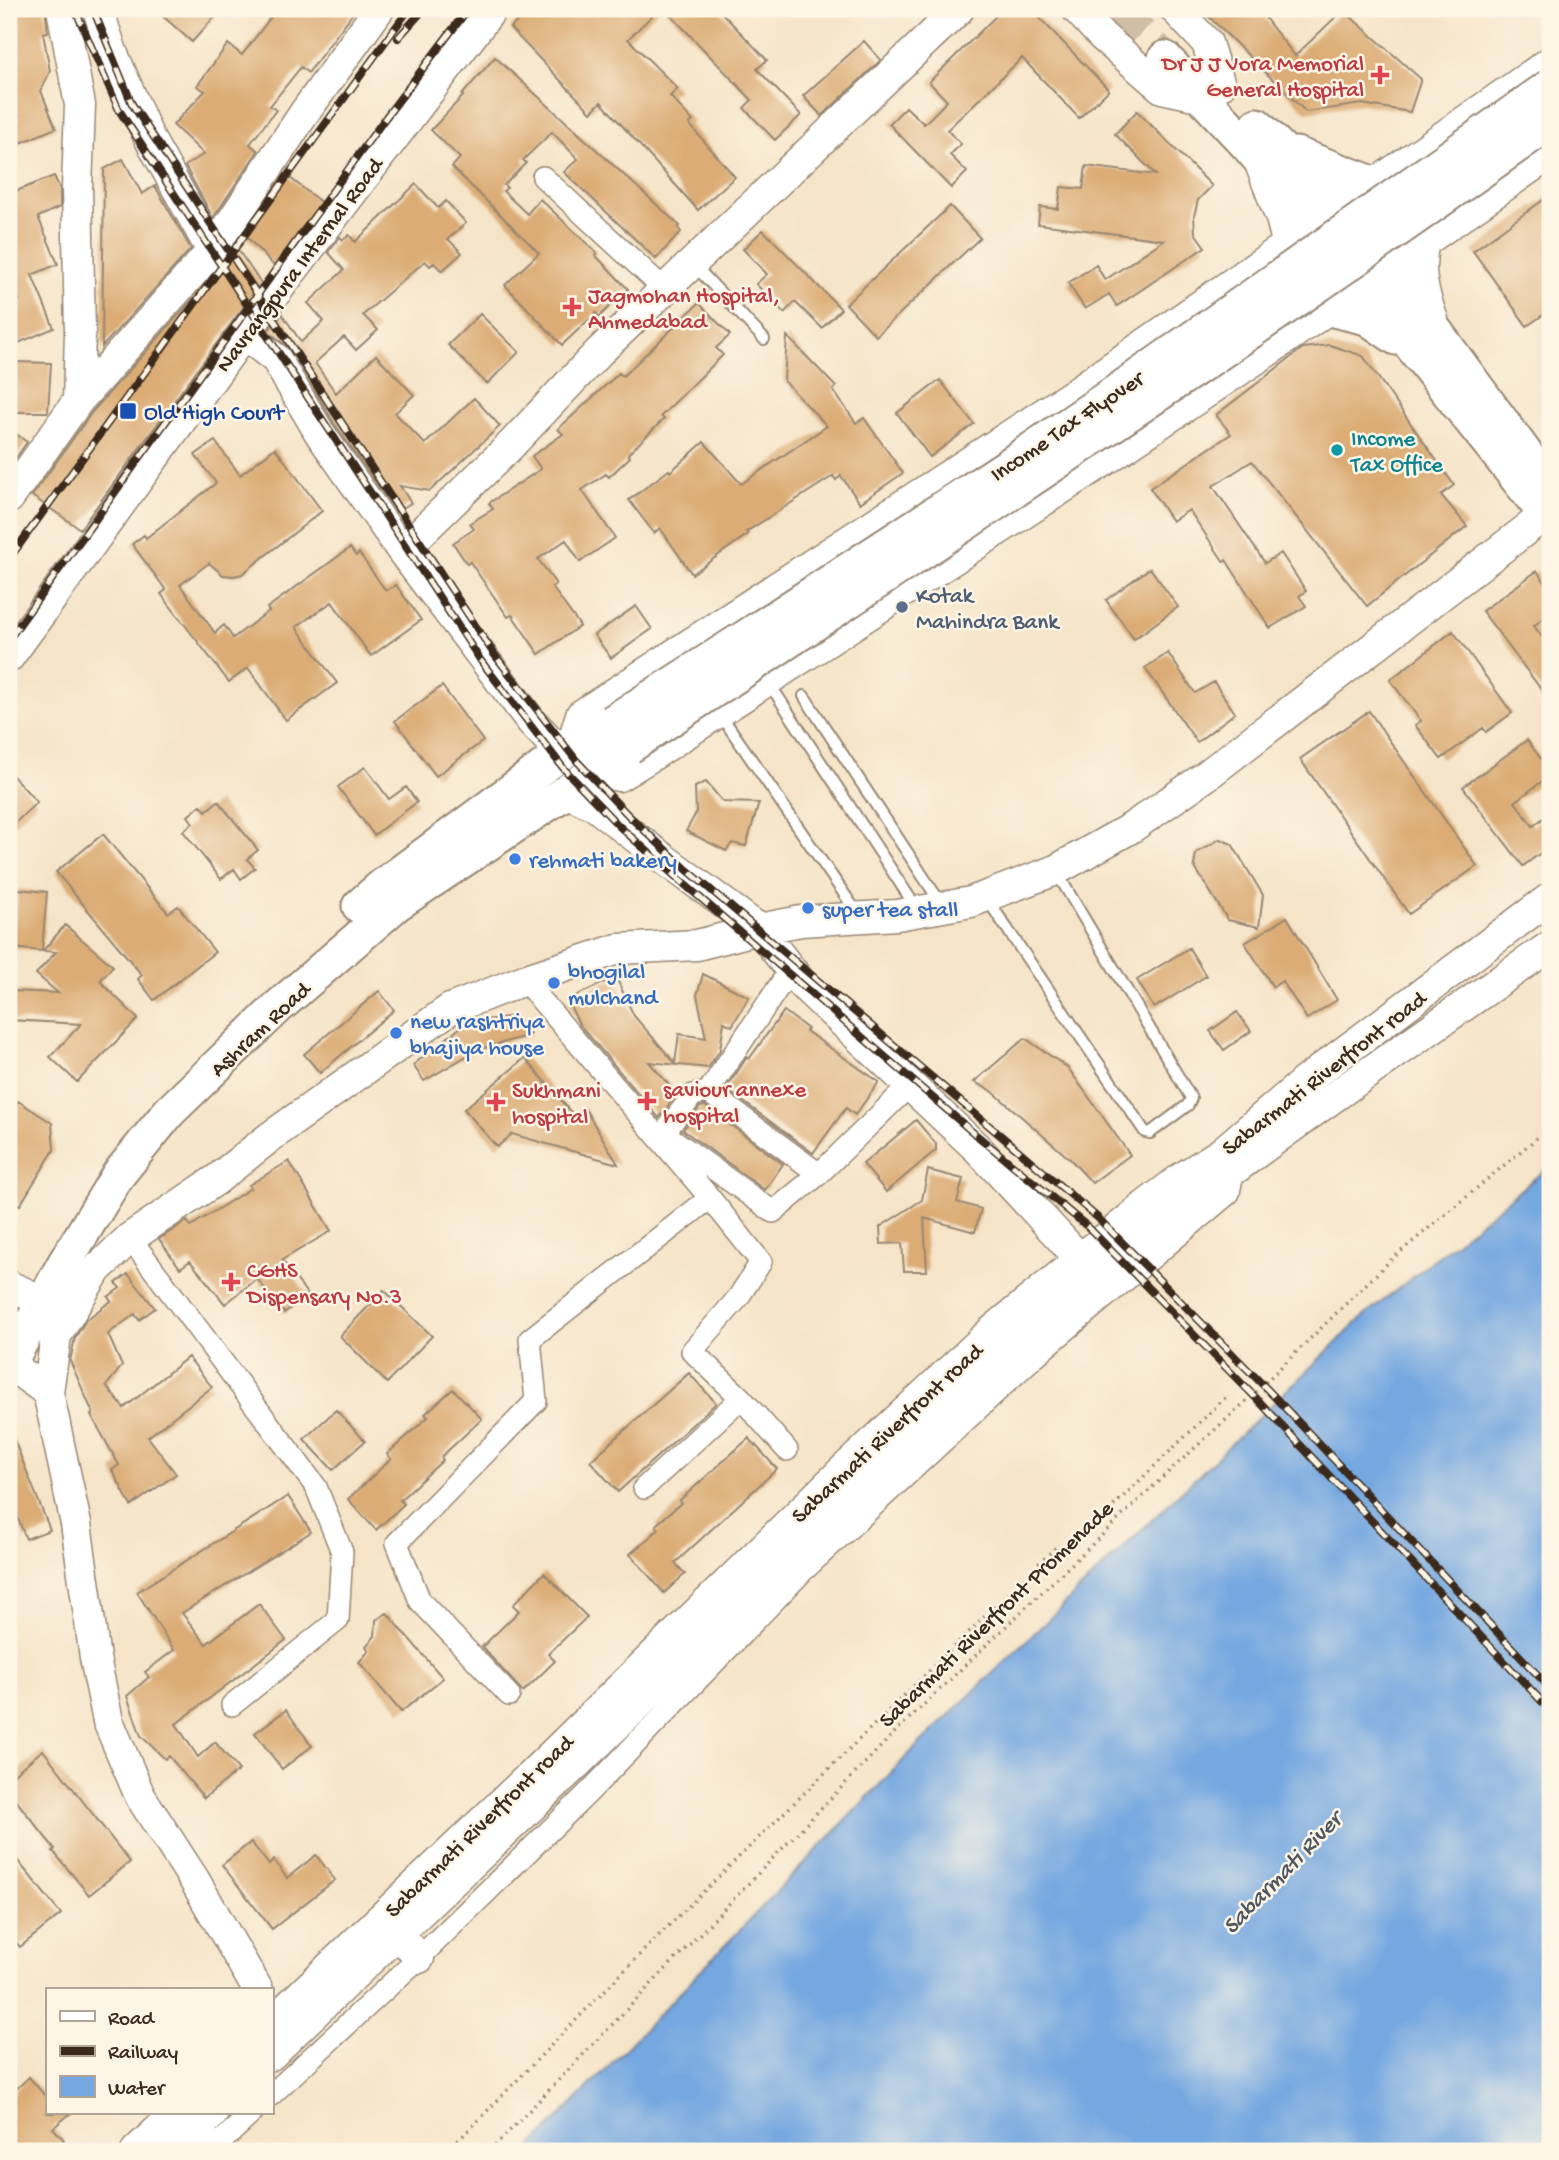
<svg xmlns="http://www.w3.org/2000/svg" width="1559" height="2160" viewBox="0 0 1559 2160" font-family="'Gochi Hand',sans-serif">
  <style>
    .water { fill: #75a7e0; stroke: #58687f; stroke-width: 2 }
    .building { fill: #dbac75 }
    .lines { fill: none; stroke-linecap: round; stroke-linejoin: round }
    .primary-tunnel { stroke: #d0bfa6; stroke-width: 33; stroke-dasharray: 33 17; stroke-linecap: butt }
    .lane-casing { stroke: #988773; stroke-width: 14 }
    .street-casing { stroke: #988773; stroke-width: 24 }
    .secondary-casing { stroke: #988773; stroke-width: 33 }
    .primary-casing { stroke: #988773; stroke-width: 37 }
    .path { stroke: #988773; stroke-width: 3.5; stroke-dasharray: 2 5; stroke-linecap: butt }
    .lane { stroke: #fff; stroke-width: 10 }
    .street { stroke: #fff; stroke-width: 21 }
    .secondary { stroke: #fff; stroke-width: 30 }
    .primary { stroke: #fff; stroke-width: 33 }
    .rail-casing { stroke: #3b2a1e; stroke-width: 8 }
    .rail { stroke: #fcf5e5; stroke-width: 5; stroke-dasharray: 16; stroke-linecap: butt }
    .primary-bridge-casing { stroke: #988773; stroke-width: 37; stroke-linecap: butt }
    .primary-bridge { stroke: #fff; stroke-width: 33 }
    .health-dot { fill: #e0444e; stroke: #fcf5e5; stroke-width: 2.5 }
    .transit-dot { fill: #1a4fb4; stroke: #fcf5e5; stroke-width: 2.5 }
    .culture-dot { fill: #0f9aa8; stroke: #fcf5e5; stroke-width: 2.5 }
    .service-dot { fill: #5c6f8a; stroke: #fcf5e5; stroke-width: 2.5 }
    .shop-dot { fill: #3f7fe0; stroke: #fcf5e5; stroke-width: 2.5 }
    .labels { text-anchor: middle; stroke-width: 5; stroke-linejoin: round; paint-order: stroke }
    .health-label { font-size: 23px; fill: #be3a42; stroke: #fcf5e5; text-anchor: start }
    .street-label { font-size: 23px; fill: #3b2a1e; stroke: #fcf5e5 }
    .transit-label { font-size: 23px; fill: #164399; stroke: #fcf5e5; text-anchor: start }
    .culture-label { font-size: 23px; fill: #0d838f; stroke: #fcf5e5; text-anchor: start }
    .service-label { font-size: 23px; fill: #4e5e75; stroke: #fcf5e5; text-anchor: start }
    .shop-label { font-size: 23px; fill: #366cbe; stroke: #fcf5e5; text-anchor: start }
    .water-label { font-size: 24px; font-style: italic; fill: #4f5662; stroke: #fcf5e5 }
  </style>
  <rect width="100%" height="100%" fill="#fcf5e5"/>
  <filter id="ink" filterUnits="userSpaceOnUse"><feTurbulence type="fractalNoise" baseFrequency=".0143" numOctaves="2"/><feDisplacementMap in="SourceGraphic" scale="14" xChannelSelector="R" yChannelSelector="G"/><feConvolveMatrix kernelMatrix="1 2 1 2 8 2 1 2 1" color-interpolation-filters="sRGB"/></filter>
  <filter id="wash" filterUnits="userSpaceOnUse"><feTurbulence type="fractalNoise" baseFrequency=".00686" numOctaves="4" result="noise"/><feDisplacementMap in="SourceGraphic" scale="28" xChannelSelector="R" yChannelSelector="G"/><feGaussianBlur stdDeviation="1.57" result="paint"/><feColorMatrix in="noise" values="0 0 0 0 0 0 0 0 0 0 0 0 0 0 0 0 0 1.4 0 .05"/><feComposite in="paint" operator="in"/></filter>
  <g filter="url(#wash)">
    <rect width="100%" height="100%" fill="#f5e4c8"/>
    <path class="water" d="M1550 1166V2151H527L918 1745 1362 1318Z"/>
    <g id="blocks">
      <path class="building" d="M9 9H45L48 32 43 33 50 71 41 91 56 128 9 148V122L19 118 9 88Z
        M155 9H222L192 42Z
        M277 9H356L308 73 301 67 270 106 276 110 250 144 258 151 213 218 185 166 204 154 173 125 205 91 197 86 228 44 242 55Z
        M530 9H659L628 39 678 89 670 96 693 121 689 124 735 177 698 210 601 102 591 112 510 28Z
        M665 9H718L767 60 757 69 801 115 775 140 744 108 752 100Z
        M1003 9H1031L1109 90 1079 118 1022 58 947 130 961 144 950 155 967 172 951 188 889 124 906 107 924 124 947 101 929 82Z
        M1201 9H1258L1295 56 1343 10 1421 79 1410 112 1362 104 1306 112Z
        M864 41 881 60 822 116 803 96Z
        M495 57 680 226 678 228 681 232 656 259 564 172 578 159 552 132 523 160 526 163 504 185 507 188 503 191 527 214 540 199 597 253 595 255 628 289 599 317 596 313 562 345 505 285 539 253 452 167 460 158 431 130 463 96 462 95Z
        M1137 111 1212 186 1198 200 1194 216 1195 233 1205 247 1117 306 1109 294 1085 309 1068 283 1096 265 1105 280 1164 240 1038 224 1040 207 1058 209 1061 187 1083 189 1086 166 1156 175 1115 134Z
        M123 159 142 194 155 186 191 249 102 347 104 169Z
        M285 174 322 203 274 266 245 235 243 237Z
        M54 176 60 189V207L38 217 58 264 32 275 54 328 9 347V304L19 300 9 274V194Z
        M416 184 438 208 446 201 466 223 448 239 462 253 442 271 434 263 430 266 425 261 363 315 378 330 356 350 344 337 315 363 336 393 376 355 414 395 395 413 425 444 474 398 500 426 430 491 400 486 411 503 396 512 334 423 291 350 268 331 282 314 301 342 324 321 308 303 344 270 328 252 340 237 343 240 349 235 355 242Z
        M1550 195V310L1527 326 1473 251Z
        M950 206 980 238 876 336 846 304Z
        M763 230 841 309 822 328 795 302 784 313 756 284 767 274 743 249Z
        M236 247 261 283 80 529 32 496 92 412 225 263Z
        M699 303 730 335 716 348 723 355 661 416 664 419 628 454 630 457 609 477 606 474 582 490 615 538 580 562 566 540 538 559 556 584 552 587 580 626 539 654 512 615 508 617 470 562 467 564 453 543 474 529 470 523 493 509 489 503 541 469 532 456 563 434 558 429 619 373 623 376Z
        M480 314 519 352 487 384 448 345Z
        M787 336 836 387 833 390 856 423 864 418 903 473 860 503 841 476 836 480 833 476 746 532 748 534 692 574 660 528 654 533 629 500 669 470 670 472 704 442 741 484 827 426 784 381Z
        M1330 345 1363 356 1454 485 1441 495 1467 526 1367 606 1252 461 1213 486 1265 563 1281 553 1306 591 1299 596 1306 606 1270 628 1226 560 1224 562 1189 510 1172 521 1150 488 1231 434 1216 415 1303 348Z
        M12 362 51 363 48 412H11Z
        M940 380 974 424 930 457 897 413Z
        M9 429 27 442 9 468Z
        M215 441 240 475 275 448 322 511 242 574 234 576 223 575 209 563 180 585 215 633 224 625 233 638 269 611 267 608 350 548 356 556 359 553 386 591 396 585 421 620 371 656 332 602 296 627 337 683 286 720 248 668 229 682 161 594 166 590 132 544 144 535 146 538 216 483 195 455Z
        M1150 568 1178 607 1134 639 1106 600Z
        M1537 571 1550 589V613L1534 626 1550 647V701L1482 611Z
        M636 606 652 629 611 658 594 635Z
        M1453 631 1512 713 1486 732 1483 728 1441 759 1415 725 1421 721 1390 680Z
        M1168 653 1195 693 1214 682 1235 713 1197 742 1145 668Z
        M442 686 483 741 436 776 395 721Z
        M1369 711 1477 866 1409 914 1300 759Z
        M1527 740 1550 771V775L1515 802 1533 826 1550 813V846L1523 866 1463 787Z
        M365 767 389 799 406 787 417 802 374 835 338 787Z
        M9 772 37 802 9 829Z
        M706 782 723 802 759 803 746 846 732 843 726 851 686 831 696 813 695 787Z
        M218 801 258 850 247 859 255 868 241 879 234 869 221 879 183 831 193 823 188 816 201 805 206 811Z
        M103 834 168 913 178 906 215 952 154 1000 138 979 142 975 56 872Z
        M1220 839 1232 844 1263 895 1259 927 1228 920 1194 866 1196 853Z
        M18 889 47 892 42 951 12 948Z
        M1287 917 1337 1000 1307 1019 1282 981 1273 987 1245 943Z
        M65 925 113 966 100 981 138 1019 77 1082 50 1057 81 1024 9 1020V991L58 993 36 974 56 952 43 951Z
        M1189 948 1206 976 1154 1008 1137 980Z
        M703 974 749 997 732 1026 724 1022 720 1050 708 1068 649 1062 677 1094 659 1118 579 1024 567 1000 616 977 634 1016 675 1063 679 1034 706 1038 697 995Z
        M379 991 394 1010 320 1073 304 1054Z
        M784 1011 808 1029 806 1031 879 1082 855 1115 846 1108 813 1153 726 1089 747 1057 749 1059Z
        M1237 1012 1251 1031 1224 1050 1210 1031Z
        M513 1016 525 1024 530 1035 477 1050 424 1081 413 1065 466 1023Z
        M1025 1038 1068 1068 1130 1155 1092 1183 1071 1160 992 1091 974 1082Z
        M525 1058 575 1117 585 1109 618 1164 512 1134 497 1147 464 1109Z
        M18 1101 52 1123 54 1150 20 1205 9 1198V1114Z
        M705 1106 783 1164 765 1190 683 1130 700 1107Z
        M916 1120 936 1144V1150L886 1192 863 1164Z
        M289 1161 331 1231 282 1260 308 1295 284 1313 257 1279 225 1304 190 1261 180 1268 159 1239 187 1221 191 1226 251 1188 249 1185Z
        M928 1170 963 1179 957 1202 981 1209 975 1232 924 1218 927 1271H904L902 1243 881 1244 880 1227 922 1200Z
        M128 1274 155 1308 139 1320 135 1314 108 1334 122 1366 106 1386 124 1408 188 1357 212 1387 148 1437 176 1474 131 1506 112 1470 119 1465 91 1415 93 1413 70 1361 75 1338 86 1320 111 1301 108 1297 120 1288 116 1283Z
        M384 1290 432 1336 387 1383 340 1336Z
        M689 1373 716 1403 618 1492 590 1461Z
        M453 1389 482 1419 441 1457 443 1460 400 1500 404 1504 376 1530 348 1499 391 1459 387 1454 428 1417 425 1414Z
        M336 1410 365 1441 333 1470 304 1439Z
        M9 1427 50 1530 26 1539 9 1495Z
        M749 1438 777 1469 675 1563 685 1574 664 1593 630 1554 659 1529 656 1525 681 1503 679 1501Z
        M288 1496 311 1532 182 1613 206 1644 259 1604 286 1640 176 1724 198 1757 215 1742 239 1770 204 1798 169 1756 165 1759 141 1736 127 1696 149 1677 145 1672 174 1650 137 1592Z
        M544 1573 587 1617 548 1654 555 1661 523 1692 482 1647 519 1611 513 1605Z
        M387 1613 443 1678 401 1712 359 1662 369 1651 366 1646 375 1636 376 1620Z
        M286 1710 312 1746 282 1769 255 1733Z
        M43 1750 130 1862 89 1895 53 1851 55 1849 9 1792V1778Z
        M251 1842 269 1865 274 1860 287 1878 316 1855 335 1880 272 1929 222 1865Z
        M9 1850 61 1914 20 1947 9 1933Z
        M29 2077 47 2098V2113H71L53 2128 64 2140 52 2151H9V2096Z"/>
    </g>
  </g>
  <g filter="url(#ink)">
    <use href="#blocks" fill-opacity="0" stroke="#988773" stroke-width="2"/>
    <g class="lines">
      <path class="primary-tunnel" d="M1119 9 1165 58"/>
      <defs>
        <path id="lane" d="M695 266 764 339
          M769 683 917 909
          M804 696 942 905
          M720 714 858 914
          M987 899 1145 1132 1150 1133 1188 1105 1191 1098 1057 873"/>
        <path id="street" d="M543 177 665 290
          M790 970 708 1092 693 1095 664 1133 773 1212 819 1174 910 1085
          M708 1092 819 1174
          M710 1198 761 1262 738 1298 692 1351 741 1398 787 1450
          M130 1238 316 1487 342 1552 338 1620 232 1705
          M644 1488 741 1398
          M509 1695 420 1601 397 1543 536 1401 530 1339 710 1198 524 980
          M271 2095 419 1958 588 1793 803 1571 1033 1358 1229 1193 1234 1167
          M211 2151 252 2113"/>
        <path id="secondary" d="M62 9 80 105 77 188 80 333 78 401
          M98 9 112 52 149 138 212 251
          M1077 9 1102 36 1162 88 1199 96
          M1175 9 1207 43 1220 85
          M1261 166 1281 218 1288 245
          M1424 242C1417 271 1423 292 1433 320
          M244 334 276 359 319 432 402 551 531 721 562 753
          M9 498 78 401 212 251 305 112 379 9
          M402 551 510 446 599 352 959 9
          M9 657 244 334 492 9
          M571 747 581 715 1069 397 1550 62
          M592 771 619 776 653 755 1101 463 1271 349 1550 154
          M566 792 594 805 664 859 759 929 802 984 978 1149 1080 1259
          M9 1286 43 1301 64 1313
          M9 1364 48 1392
          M399 1934 419 1958
          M258 1990 195 1881 140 1796 108 1721 95 1658 76 1524 48 1392 56 1336 97 1269 130 1238 216 1180 270 1137 450 1009 524 980 618 949 697 945 759 929 801 921 897 915 943 907 971 902 1056 870 1131 828 1206 776 1545 515
          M271 2023 531 1775 840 1473 992 1331 1146 1205 1180 1179 1221 1153 1305 1081 1550 898
          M271 2055C397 1932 527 1813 653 1690 799 1548 945 1400 1102 1272 1246 1155 1399 1051 1550 946
          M196 2130 214 2149
          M136 2151 176 2113
          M173 2151 213 2113"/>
        <path id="primary" d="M1165 58 1247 145 1347 261 1377 303 1550 520
          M1257 125 1341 208 1366 236 1550 487
          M1296 154 1375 184
          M1329 309 1367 318 1396 338
          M359 906 382 886 562 753 612 722
          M9 1364 65 1262 118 1175 169 1112 279 1006 397 904 566 792 629 747"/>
      </defs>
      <use href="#lane" class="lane-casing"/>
      <use href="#street" class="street-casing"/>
      <use href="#secondary" class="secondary-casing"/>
      <use href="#primary" class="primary-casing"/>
      <path class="path" d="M448 2151 655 1939 1057 1546 1064 1554 1226 1397
        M490 2151 893 1734 1163 1477 1241 1406 1393 1258 1550 1127"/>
      <use href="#lane" class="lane"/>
      <use href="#street" class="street"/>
      <use href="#secondary" class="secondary"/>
      <use href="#primary" class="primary"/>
      <defs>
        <path id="rail" d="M75 9 119 110 481 661 564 769 619 826 676 877 969 1129 1088 1227 1256 1398 1550 1710
          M93 9 132 104 494 654 576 760 629 816 685 868 1098 1218 1268 1390 1550 1688
          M398 38 424 9
          M9 559 409 9
          M9 639 386 117 468 9"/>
      </defs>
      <use href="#rail" class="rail-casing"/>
      <use href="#rail" class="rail"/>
      <defs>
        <path id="primary-bridge" d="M612 722 744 638 1004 468 1120 389 1550 86
          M629 747C938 541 1249 339 1550 122"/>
      </defs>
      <use href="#primary-bridge" class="primary-bridge-casing"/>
      <use href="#primary-bridge" class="primary-bridge"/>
    </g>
  </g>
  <g class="health-dot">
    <path d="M1376.5 64.5h7v7h7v7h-7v7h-7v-7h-7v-7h7z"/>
    <path d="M568.5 296.5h7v7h7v7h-7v7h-7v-7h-7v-7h7z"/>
    <path d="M643.5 1090.5h7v7h7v7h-7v7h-7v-7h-7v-7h7z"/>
    <path d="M492.5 1091.5h7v7h7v7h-7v7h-7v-7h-7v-7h7z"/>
    <path d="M227.5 1271.5h7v7h7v7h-7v7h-7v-7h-7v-7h7z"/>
  </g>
  <rect class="transit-dot" x="119" y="402" width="18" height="18" rx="3.5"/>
  <circle class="culture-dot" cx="1337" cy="450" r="7"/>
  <circle class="service-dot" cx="902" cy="607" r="7"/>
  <g class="shop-dot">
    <circle cx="515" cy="859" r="7"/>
    <circle cx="808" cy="908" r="7"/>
    <circle cx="554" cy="983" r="7"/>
    <circle cx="396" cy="1033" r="7"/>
  </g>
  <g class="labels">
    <g class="health-label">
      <text x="1364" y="70" text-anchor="end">Dr J J Vora Memorial<tspan x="1364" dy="26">General Hospital</tspan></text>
      <text x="588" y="302">Jagmohan Hospital,<tspan x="588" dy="26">Ahmedabad</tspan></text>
      <text x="663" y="1096">saviour annexe<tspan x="663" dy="26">hospital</tspan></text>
      <text x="512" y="1097">Sukhmani<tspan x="512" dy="26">hospital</tspan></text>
      <text x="247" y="1277">CGHS<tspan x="247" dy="26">Dispensary No.3</tspan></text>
    </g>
    <g class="street-label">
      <text transform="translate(298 264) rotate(-53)" y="8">Navrangpura Internal Road</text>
      <text transform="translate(1066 425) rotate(-34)" y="8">Income Tax Flyover</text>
      <text transform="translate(259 1028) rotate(-43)" y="8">Ashram Road</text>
      <text transform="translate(1323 1072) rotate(-38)" y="8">Sabarmati Riverfront road</text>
      <text transform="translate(886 1432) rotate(-43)" y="8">Sabarmati Riverfront road</text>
      <text transform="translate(995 1613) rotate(-44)" y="8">Sabarmati Riverfront Promenade</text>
      <text transform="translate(478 1825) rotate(-44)" y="8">Sabarmati Riverfront road</text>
    </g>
    <g class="transit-label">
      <text x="144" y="419">Old High Court</text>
    </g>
    <g class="culture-label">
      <text x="1351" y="445">Income<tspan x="1351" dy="26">Tax Office</tspan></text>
    </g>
    <g class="service-label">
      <text x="916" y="602">Kotak<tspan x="916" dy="26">Mahindra Bank</tspan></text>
    </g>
    <g class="shop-label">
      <text x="529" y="867">rehmati bakery</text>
      <text x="822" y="916">super tea stall</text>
      <text x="568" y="978">bhogilal<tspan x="568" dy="26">mulchand</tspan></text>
      <text x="410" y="1028">new rashtriya<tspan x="410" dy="26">bhajiya house</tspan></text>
    </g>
    <g class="water-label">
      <text transform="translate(1281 1872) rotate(-46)" y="8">Sabarmati River</text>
    </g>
  </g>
  <rect width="1559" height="2160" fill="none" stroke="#fcf5e5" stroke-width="35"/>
  <rect x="46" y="1988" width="228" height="126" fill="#fcf5e5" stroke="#afa495" stroke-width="2"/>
  <rect x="60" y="2011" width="35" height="10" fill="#ffffff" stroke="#afa495" stroke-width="2"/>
  <text x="108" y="2024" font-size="21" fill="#3b2a1e">Road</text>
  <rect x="60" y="2046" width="35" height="10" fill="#3b2a1e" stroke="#afa495" stroke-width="2"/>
  <text x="108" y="2058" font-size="21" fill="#3b2a1e">Railway</text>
  <rect x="60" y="2076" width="35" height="21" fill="#75a7e0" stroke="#afa495" stroke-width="2"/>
  <text x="108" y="2094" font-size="21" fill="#3b2a1e">Water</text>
</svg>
